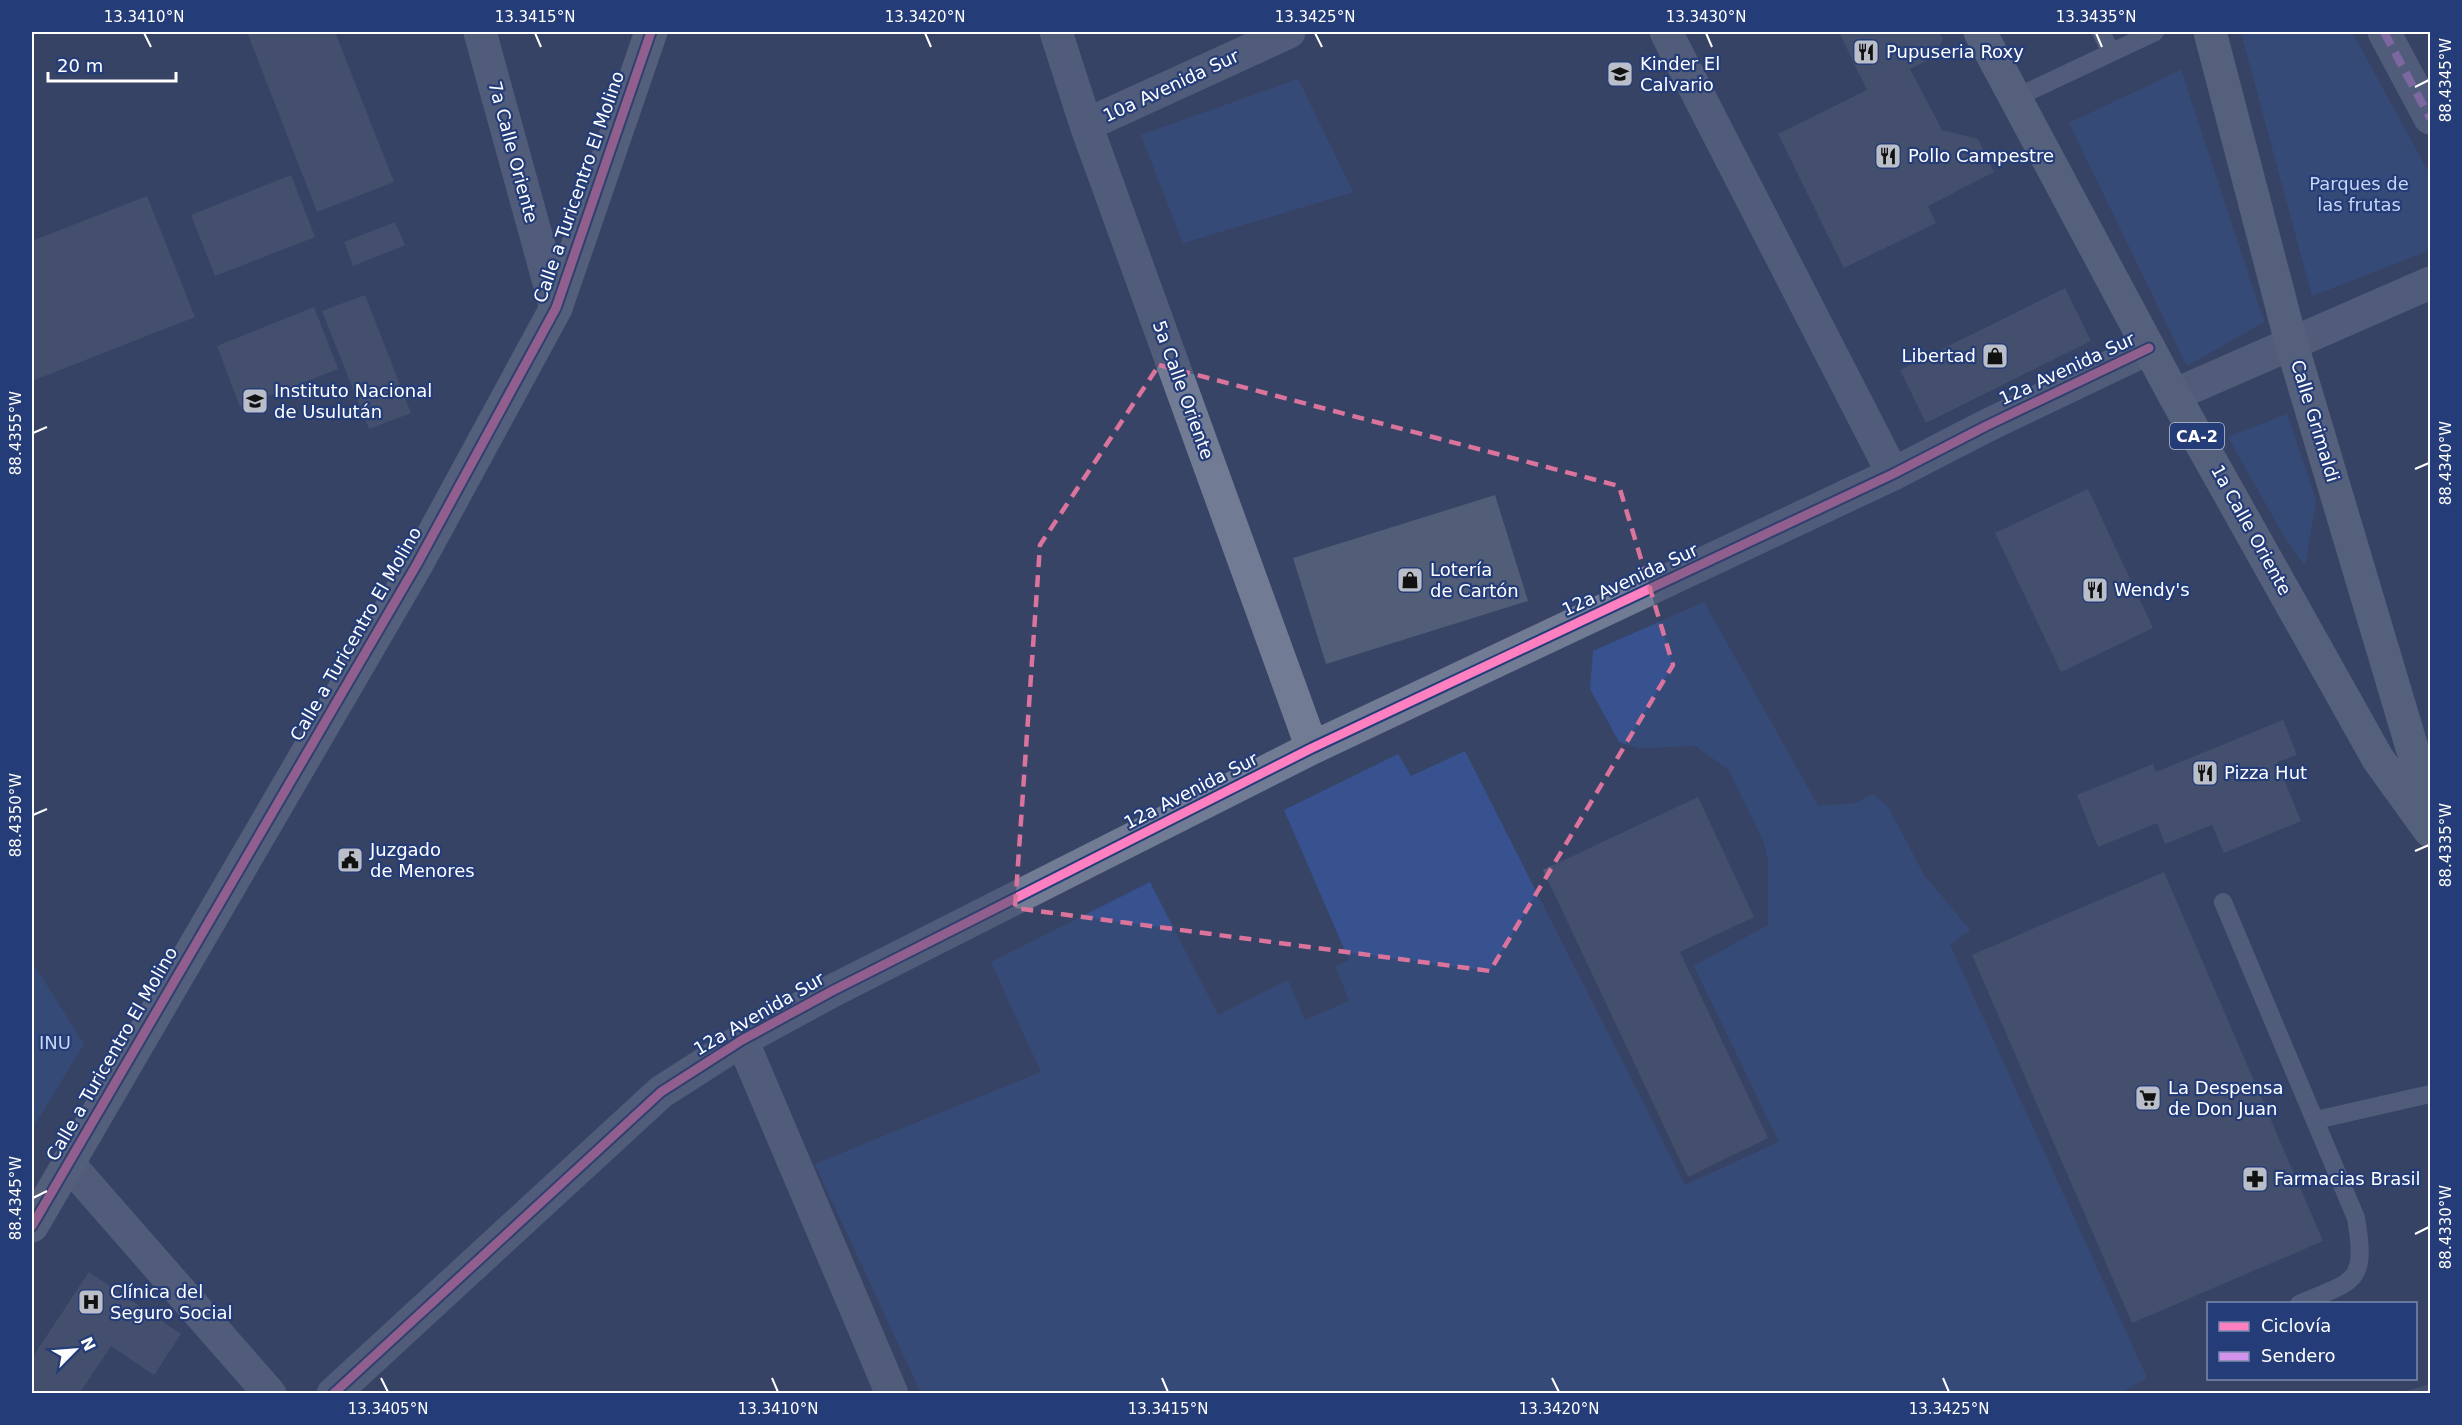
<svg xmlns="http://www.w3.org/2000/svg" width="2462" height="1425" viewBox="0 0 2462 1425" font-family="'DejaVu Sans',sans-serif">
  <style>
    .green { fill: #37528f }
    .building { fill: #525d77 }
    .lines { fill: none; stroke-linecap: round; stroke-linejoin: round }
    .lane { stroke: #717b94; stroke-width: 18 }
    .street { stroke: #717b94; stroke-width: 33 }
    .secondary { stroke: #778098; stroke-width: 33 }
    .primary { stroke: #7a849b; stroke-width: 33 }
    .quiet { stroke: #d193ec; stroke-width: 8; stroke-dasharray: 15 8; stroke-linecap: butt }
    .cycleway-casing { stroke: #243c78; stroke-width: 13 }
    .cycleway { stroke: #ff80c0; stroke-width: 9 }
    .marked { fill: none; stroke: #da749d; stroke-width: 4.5; stroke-dasharray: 12 8; stroke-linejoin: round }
    .ticks { fill: none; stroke: #fff; stroke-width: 2 }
    .labels { text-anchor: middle; stroke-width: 4.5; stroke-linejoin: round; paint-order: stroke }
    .shield { fill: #243c78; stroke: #bdc4d6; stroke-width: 1.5 }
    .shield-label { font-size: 16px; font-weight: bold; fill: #fff }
    .poi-label { font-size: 18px; fill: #fff; stroke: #243c78; text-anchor: start }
    .street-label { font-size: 18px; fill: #fff; stroke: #243c78 }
    .park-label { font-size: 18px; fill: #c8d5f3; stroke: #243c78 }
    .neatline { fill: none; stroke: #fff; stroke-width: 2 }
    .ticks-label { font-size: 15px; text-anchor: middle; fill: #fff }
  </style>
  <rect width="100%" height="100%" fill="#374465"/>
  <path class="green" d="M2241 32H2352L2430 175V250L2312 296Z
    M2181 70 2264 322 2187 366 2069 123Z
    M1298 79 1353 192 1183 243 1141 135Z
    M2287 414 2316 500 2305 566 2284 536 2228 437Z
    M1704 602 1818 806 1856 803 1873 794 1888 807 1924 875 1970 930 1950 945 2147 1378 2119 1394 921 1393 815 1164 1041 1072 991 962 1150 882 1218 1015 1288 980 1305 1020 1349 1001 1336 967 1349 960 1284 810 1398 754 1411 776 1465 751 1685 1185 1779 1142 1694 966 1768 925V860L1764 842 1728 769 1695 746 1638 748 1619 742 1590 689 1593 651Z
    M32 962 84 1044 32 1129Z"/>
  <path class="building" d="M247 32H335L394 182 317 212Z
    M1839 32H1939L1943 39 1934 57 1910 69 1942 130 1978 139 1994 172 1928 206 1936 223 1844 268 1778 134 1867 90Z
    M291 175 315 237 215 276 191 215Z
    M147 196 195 317 32 381V241Z
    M395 222 405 245 353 266 344 242Z
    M2065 288 2091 341 1926 423 1900 370Z
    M365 295 411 413 369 429 322 311Z
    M314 307 338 369 240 407 217 346Z
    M2088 489 2153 628 2061 672 1995 533Z
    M1495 495 1528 601 1326 664 1293 558Z
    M2283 720 2297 755 2277 762 2301 821 2224 853 2212 825 2165 844 2157 823 2098 847 2077 795 2153 764 2156 772Z
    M1698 797 1754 917 1680 952 1768 1138 1688 1177 1543 870Z
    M2164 872 2323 1241 2132 1323 1972 955Z
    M89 1272 181 1334 154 1375 111 1346 79 1394H40L32 1388V1358Z
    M2430 1384V1394H2400V1393Z"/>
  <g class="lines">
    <path class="lane" d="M2101 32 2111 52
      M2015 98 2155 32
      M2223 902 2356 1218C2367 1284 2355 1280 2299 1304
      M2316 1120 2430 1094"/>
    <path class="street" d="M480 32 556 308
      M1056 32 1086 125 1312 748
      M1666 32 1893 474
      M2384 32 2430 118
      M1086 125 1289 32
      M2174 395 2430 283
      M742 1040 892 1394
      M68 1163 270 1394
      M333 1394 661 1092 742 1040 832 991 1312 748 1893 474 1986 426 2149 348"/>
    <path class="secondary" d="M32 1226 417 564 556 308 651 32"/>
    <path class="primary" d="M1980 32 2174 395 2378 759 2430 831
      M2210 32 2291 342 2430 808"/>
    <path class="quiet" d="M2384 32 2430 118"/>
    <defs>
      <path id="cycleway" d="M32 1226 417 564 556 308 651 32
        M333 1394 661 1092 742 1040 832 991 1312 748 1893 474 1986 426 2149 348"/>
    </defs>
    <use href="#cycleway" class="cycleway-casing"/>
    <use href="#cycleway" class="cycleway"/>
  </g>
  <path d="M0 0H2462V1425H0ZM1159 365 1619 486 1673 665 1490 971 1015 908 1040 545Z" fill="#374465" fill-opacity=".55" fill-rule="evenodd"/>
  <path class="marked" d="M1159 365 1619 486 1673 665 1490 971 1015 908 1040 545Z"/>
  <path class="ticks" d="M144 33 151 47M535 33 541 47M925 33 931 47M1315 33 1322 47M1706 33 1712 47M2096 33 2102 47M2415 87 2429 80M33 433 47 427M2415 469 2429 463M33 815 47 809M2415 851 2429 845M33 1198 47 1191M2415 1234 2429 1227M381 1378 388 1392M772 1378 778 1392M1162 1378 1168 1392M1552 1378 1559 1392M1943 1378 1949 1392"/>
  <defs>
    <symbol id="restaurant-square" viewBox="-11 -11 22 22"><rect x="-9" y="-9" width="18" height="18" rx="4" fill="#b9bec9" stroke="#243c78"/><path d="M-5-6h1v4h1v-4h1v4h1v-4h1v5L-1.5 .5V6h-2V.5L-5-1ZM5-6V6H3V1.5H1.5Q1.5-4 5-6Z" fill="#111"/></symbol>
    <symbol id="school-square" viewBox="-11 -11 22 22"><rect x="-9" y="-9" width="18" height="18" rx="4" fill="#b9bec9" stroke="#243c78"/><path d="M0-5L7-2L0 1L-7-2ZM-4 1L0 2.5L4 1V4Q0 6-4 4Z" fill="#111"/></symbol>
    <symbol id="shop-square" viewBox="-11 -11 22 22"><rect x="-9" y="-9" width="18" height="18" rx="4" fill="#b9bec9" stroke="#243c78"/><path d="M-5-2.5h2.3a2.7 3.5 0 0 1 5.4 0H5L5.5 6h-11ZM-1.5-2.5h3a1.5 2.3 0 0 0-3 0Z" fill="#111"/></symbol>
    <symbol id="civic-square" viewBox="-11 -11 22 22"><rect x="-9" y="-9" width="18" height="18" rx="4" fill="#b9bec9" stroke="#243c78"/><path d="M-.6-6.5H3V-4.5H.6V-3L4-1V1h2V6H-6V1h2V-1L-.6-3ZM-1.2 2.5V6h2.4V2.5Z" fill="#111"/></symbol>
    <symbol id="supermarket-square" viewBox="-11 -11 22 22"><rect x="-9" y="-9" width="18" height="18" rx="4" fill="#b9bec9" stroke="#243c78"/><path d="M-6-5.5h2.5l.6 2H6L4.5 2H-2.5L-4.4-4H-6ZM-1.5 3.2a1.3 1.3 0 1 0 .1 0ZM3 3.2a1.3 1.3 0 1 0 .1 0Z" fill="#111"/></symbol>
    <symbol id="pharmacy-square" viewBox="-11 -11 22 22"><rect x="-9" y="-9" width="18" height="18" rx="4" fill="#b9bec9" stroke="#243c78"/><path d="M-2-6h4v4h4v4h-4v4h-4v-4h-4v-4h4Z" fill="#111"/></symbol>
    <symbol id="hospital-square" viewBox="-11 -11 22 22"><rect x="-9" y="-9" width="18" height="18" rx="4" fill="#b9bec9" stroke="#243c78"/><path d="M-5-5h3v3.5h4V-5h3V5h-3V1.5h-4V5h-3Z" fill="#111"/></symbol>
  </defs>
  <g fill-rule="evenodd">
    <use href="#restaurant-square" x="1851" y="37" width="30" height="30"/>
    <use href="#school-square" x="1605" y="59" width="30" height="30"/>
    <use href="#restaurant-square" x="1873" y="141" width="30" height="30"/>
    <use href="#shop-square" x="1980" y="341" width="30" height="30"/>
    <use href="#school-square" x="240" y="386" width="30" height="30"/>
    <use href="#shop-square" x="1395" y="565" width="30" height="30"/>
    <use href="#restaurant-square" x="2080" y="575" width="30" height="30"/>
    <use href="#restaurant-square" x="2190" y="758" width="30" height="30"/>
    <use href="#civic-square" x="335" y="845" width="30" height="30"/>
    <use href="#supermarket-square" x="2133" y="1083" width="30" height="30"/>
    <use href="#pharmacy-square" x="2240" y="1164" width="30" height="30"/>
    <use href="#hospital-square" x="76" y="1287" width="30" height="30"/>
  </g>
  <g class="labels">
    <rect class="shield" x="2170" y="423" width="54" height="26" rx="4.5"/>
    <g class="shield-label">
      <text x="2197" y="442">CA-2</text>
    </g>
    <g class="poi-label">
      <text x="1886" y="58">Pupuseria Roxy</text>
      <text x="1640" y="70">Kinder El<tspan x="1640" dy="21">Calvario</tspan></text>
      <text x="1908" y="162">Pollo Campestre</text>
      <text x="1976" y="362" text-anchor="end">Libertad</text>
      <text x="274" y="397">Instituto Nacional<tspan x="274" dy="21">de Usulután</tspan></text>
      <text x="1430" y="576">Lotería<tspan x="1430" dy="21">de Cartón</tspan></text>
      <text x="2114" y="596">Wendy's</text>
      <text x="2224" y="779">Pizza Hut</text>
      <text x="370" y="856">Juzgado<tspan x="370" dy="21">de Menores</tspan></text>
      <text x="2168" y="1094">La Despensa<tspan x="2168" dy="21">de Don Juan</tspan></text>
      <text x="2274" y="1185">Farmacias Brasil</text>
      <text x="110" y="1298">Clínica del<tspan x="110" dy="21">Seguro Social</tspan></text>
    </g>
    <g class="street-label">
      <text transform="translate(1171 86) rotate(-25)" y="6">10a Avenida Sur</text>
      <text transform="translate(513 152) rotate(75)" y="6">7a Calle Oriente</text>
      <text transform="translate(579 187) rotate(-71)" y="6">Calle a Turicentro El Molino</text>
      <text transform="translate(2067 369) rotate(-25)" y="6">12a Avenida Sur</text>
      <text transform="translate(1183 390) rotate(70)" y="6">5a Calle Oriente</text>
      <text transform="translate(2315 421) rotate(73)" y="6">Calle Grimaldi</text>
      <text transform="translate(2251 530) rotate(61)" y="6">1a Calle Oriente</text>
      <text transform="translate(1630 580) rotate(-25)" y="6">12a Avenida Sur</text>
      <text transform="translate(356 634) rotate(-60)" y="6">Calle a Turicentro El Molino</text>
      <text transform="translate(1191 791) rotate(-27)" y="6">12a Avenida Sur</text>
      <text transform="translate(759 1014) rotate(-30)" y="6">12a Avenida Sur</text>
      <text transform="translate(112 1054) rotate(-60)" y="6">Calle a Turicentro El Molino</text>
    </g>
    <g class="park-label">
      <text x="2359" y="190">Parques de<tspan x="2359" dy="21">las frutas</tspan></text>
      <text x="55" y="1049">INU</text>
    </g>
  </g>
  <rect width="2462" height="1425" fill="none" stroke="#243c78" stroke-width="66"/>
  <rect x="2207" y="1302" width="210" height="78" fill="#243c78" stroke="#7c8aae" stroke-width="1.5"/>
  <rect x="2219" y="1322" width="30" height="9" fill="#ff80c0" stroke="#7c8aae" stroke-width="1.5"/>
  <text x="2261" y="1332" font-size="18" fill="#ffffff">Ciclovía</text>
  <rect x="2219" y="1352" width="30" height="9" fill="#d193ec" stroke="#7c8aae" stroke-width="1.5"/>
  <text x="2261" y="1362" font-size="18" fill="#ffffff">Sendero</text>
  <g transform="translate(75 1350) rotate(65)" stroke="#243c78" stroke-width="4.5" paint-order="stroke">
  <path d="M0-4.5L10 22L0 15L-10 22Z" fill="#ffffff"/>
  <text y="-9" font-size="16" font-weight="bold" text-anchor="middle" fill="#ffffff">N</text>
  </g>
  <path d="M48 72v9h128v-9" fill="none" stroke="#ffffff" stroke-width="3"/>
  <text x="57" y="72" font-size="18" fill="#ffffff" stroke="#243c78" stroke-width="4.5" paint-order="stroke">20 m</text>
  <rect x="33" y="33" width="2396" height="1359" class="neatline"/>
  <g class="ticks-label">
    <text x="144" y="22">13.3410°N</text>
    <text x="535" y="22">13.3415°N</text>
    <text x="925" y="22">13.3420°N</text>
    <text x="1315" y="22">13.3425°N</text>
    <text x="1706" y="22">13.3430°N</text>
    <text x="2096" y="22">13.3435°N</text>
    <text transform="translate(2446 80) rotate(-90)" y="5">88.4345°W</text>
    <text transform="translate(16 433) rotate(-90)" y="5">88.4355°W</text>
    <text transform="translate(2446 463) rotate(-90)" y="5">88.4340°W</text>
    <text transform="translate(16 815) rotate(-90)" y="5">88.4350°W</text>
    <text transform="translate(2446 845) rotate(-90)" y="5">88.4335°W</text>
    <text transform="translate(16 1198) rotate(-90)" y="5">88.4345°W</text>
    <text transform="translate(2446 1227) rotate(-90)" y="5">88.4330°W</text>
    <text x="388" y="1414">13.3405°N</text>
    <text x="778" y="1414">13.3410°N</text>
    <text x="1168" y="1414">13.3415°N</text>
    <text x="1559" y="1414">13.3420°N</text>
    <text x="1949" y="1414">13.3425°N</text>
  </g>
</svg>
